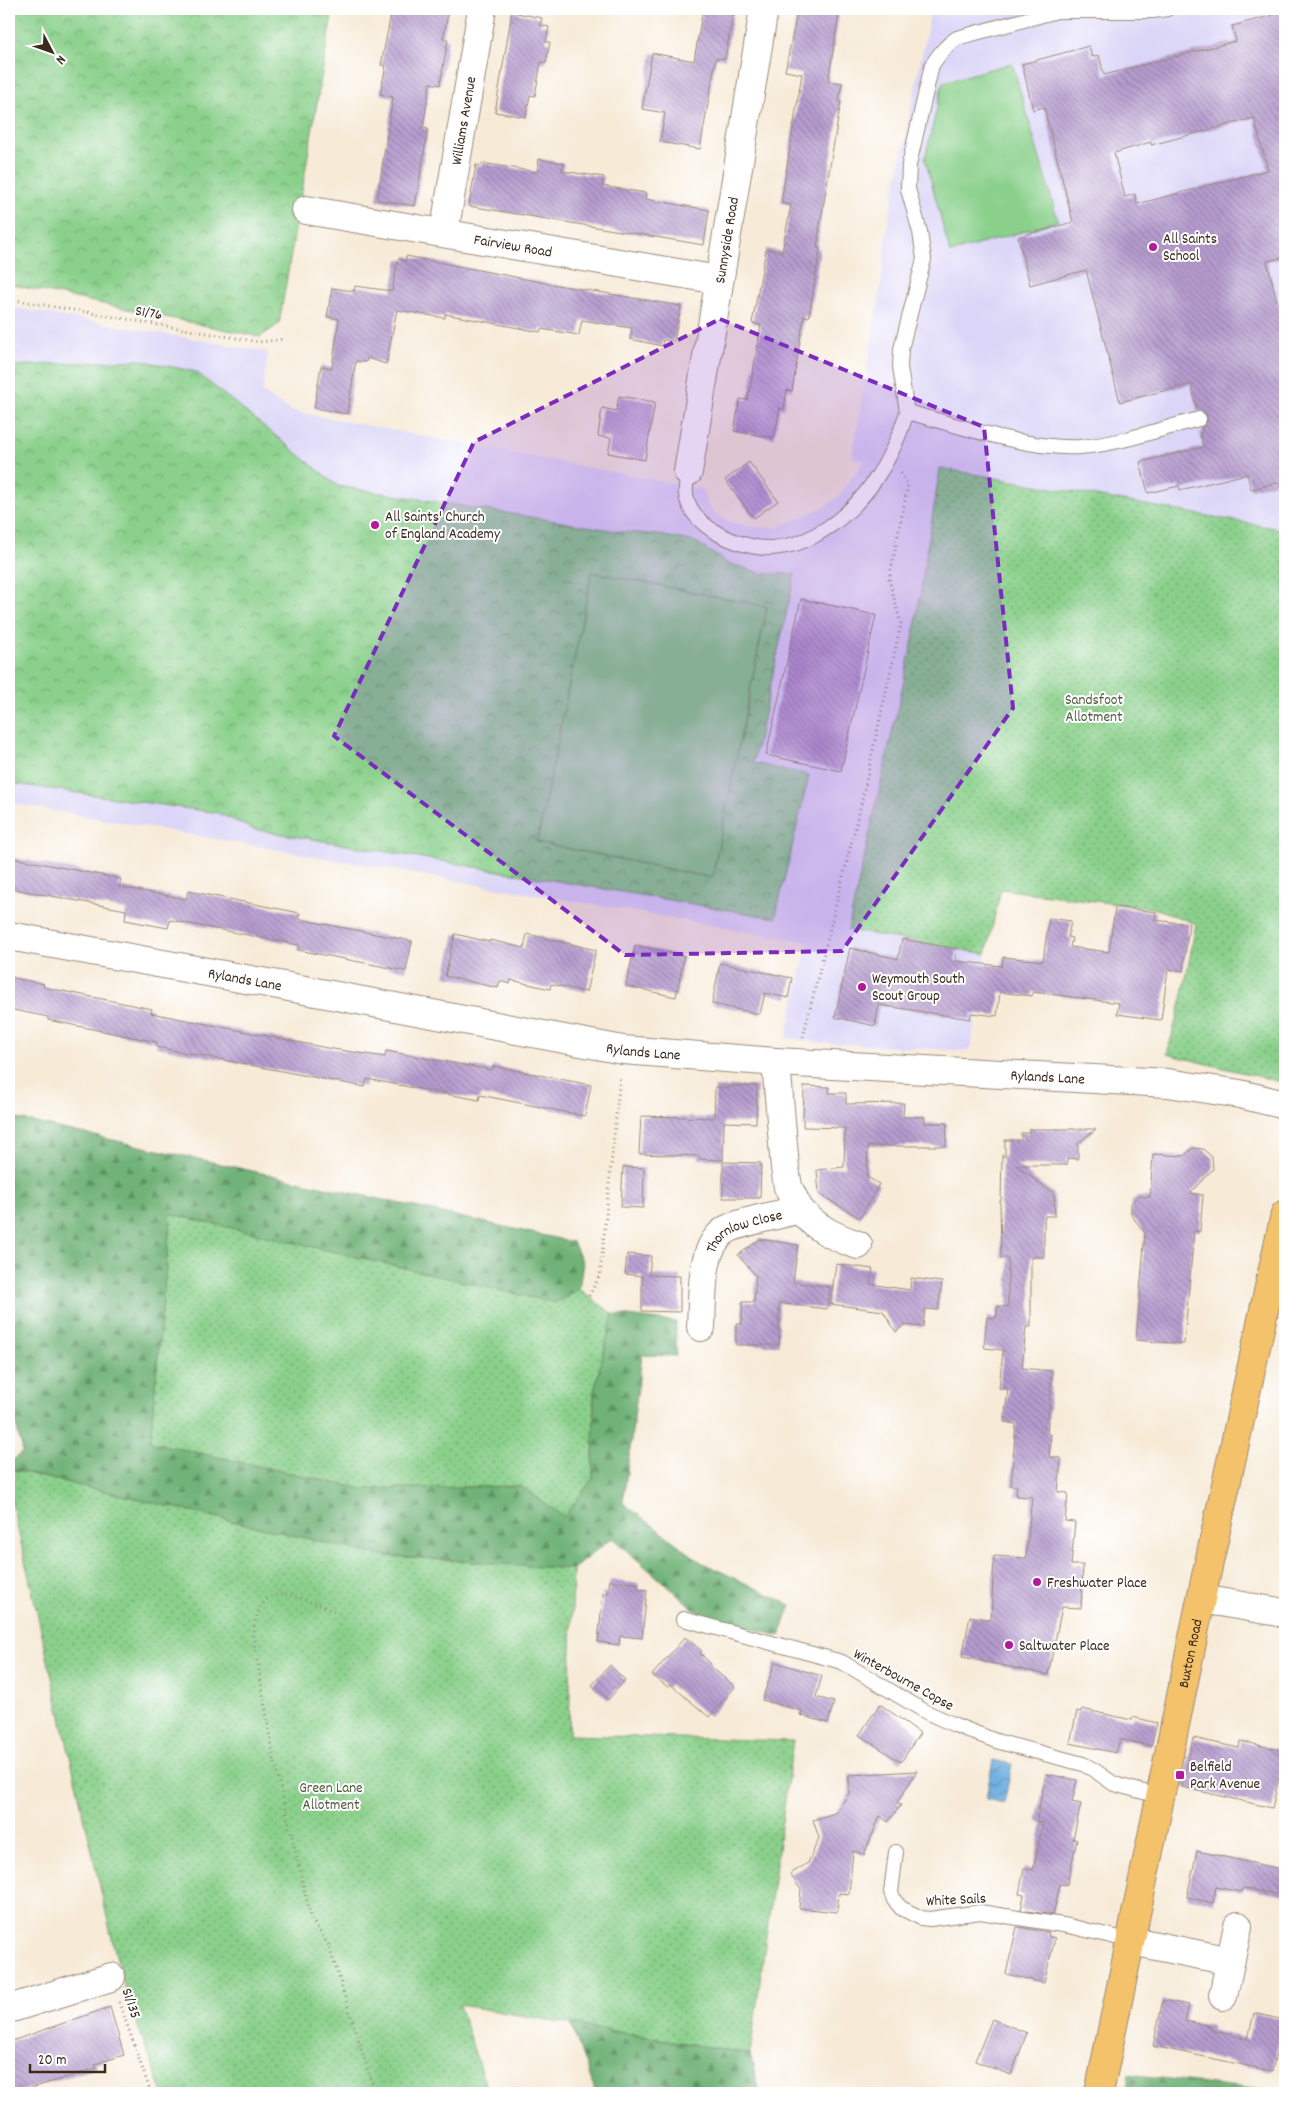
<svg xmlns="http://www.w3.org/2000/svg" width="1294" height="2102" viewBox="0 0 1294 2102" font-family="Dekko,sans-serif">
  <style>
    .built { fill: #dbd6f7 }
    .grass { fill: url(#grass-dots); stroke: #627d54 }
    .forest { fill: url(#forest-firs); stroke: #556e4a }
    .park { fill: url(#park-crowns); stroke: #627d54 }
    .pitch { fill: #8ad08b; stroke: #627d54 }
    .water { fill: url(#water-waves); stroke: #546d80 }
    .building { fill: url(#building-back-hatch); fill-rule: evenodd }
    .lines { fill: none; stroke-linecap: round; stroke-linejoin: round }
    .service-casing { stroke: #998a7b; stroke-width: 16 }
    .minor-casing { stroke: #998a7b; stroke-width: 30 }
    .trunk-casing { stroke: #998a7b; stroke-width: 30 }
    .path { stroke: #998a7b; stroke-width: 3; stroke-dasharray: 1 4; stroke-linecap: butt }
    .service { stroke: #fff; stroke-width: 14 }
    .minor { stroke: #fff; stroke-width: 28 }
    .trunk { stroke: #f3c26a; stroke-width: 28 }
    .marked { fill: #7b2cbf; fill-opacity: 0.2; stroke: #7b2cbf; stroke-width: 4; stroke-dasharray: 10 6; stroke-linejoin: round }
    .poi-dot { fill: #b5179e; stroke: #fff; stroke-width: 2 }
    .labels { text-anchor: middle; stroke-width: 4; stroke-linejoin: round; paint-order: stroke }
    .street-label { font-size: 15px; fill: #3b2a1e; stroke: #fff }
    .poi-label { font-size: 15px; fill: #3b2a1e; stroke: #fff; text-anchor: start }
    .park-label { font-size: 15px; fill: #535c3f; stroke: #fff }
  </style>
  <defs>
    <pattern id="grass-dots" width="8" height="8" patternUnits="userSpaceOnUse" patternTransform="scale(1.25)"><rect width="8" height="8" fill="#8ad08b"/><path d="M2 2h.1M6 6h.1" fill="none" stroke="#72a971" stroke-width="1.8" stroke-linecap="round"/></pattern>
    <pattern id="forest-firs" width="22" height="20" patternUnits="userSpaceOnUse" patternTransform="scale(1.25)"><rect width="22" height="20" fill="#6fb277"/><path d="M5 1l3.5 6h-7zM16 11l3.5 6h-7z" fill="#5c9161"/></pattern>
    <pattern id="park-crowns" width="20" height="18" patternUnits="userSpaceOnUse" patternTransform="scale(1.25)"><rect width="20" height="18" fill="#8ad08b"/><path d="M2 6a3 3 0 1 1 6 0M12 15a3 3 0 1 1 6 0" fill="none" stroke="#72a971"/></pattern>
    <pattern id="water-waves" width="16" height="10" patternUnits="userSpaceOnUse" patternTransform="scale(1.25)"><rect width="16" height="10" fill="#6eb0e2"/><path d="M0 5q4-4 8 0t8 0" fill="none" stroke="#5c8fb7"/></pattern>
    <pattern id="building-back-hatch" width="6" height="6" patternUnits="userSpaceOnUse" patternTransform="scale(1.25)"><rect width="6" height="6" fill="#b69ccf"/><path d="M-1 5l2 2M0 0l6 6M5-1l2 2" fill="none" stroke="#957fa7"/></pattern>
  </defs>
  <rect width="100%" height="100%" fill="#fff"/>
  <filter id="ink" filterUnits="userSpaceOnUse"><feTurbulence type="fractalNoise" baseFrequency=".02" numOctaves="2"/><feDisplacementMap in="SourceGraphic" scale="10" xChannelSelector="R" yChannelSelector="G"/><feConvolveMatrix kernelMatrix="1 2 1 2 8 2 1 2 1" color-interpolation-filters="sRGB"/></filter>
  <filter id="wash" filterUnits="userSpaceOnUse"><feTurbulence type="fractalNoise" baseFrequency=".0096" numOctaves="4" result="noise"/><feDisplacementMap in="SourceGraphic" scale="20" xChannelSelector="R" yChannelSelector="G"/><feGaussianBlur stdDeviation="1.12" result="paint"/><feColorMatrix in="noise" values="0 0 0 0 0 0 0 0 0 0 0 0 0 0 0 0 0 1.4 0 .05"/><feComposite in="paint" operator="in"/></filter>
  <g filter="url(#wash)">
    <rect width="100%" height="100%" fill="#f7ebd8"/>
    <path class="built" d="M931 9H1285V530L940 468 913 640 849 930 986 954 970 1051 823 1043 786 1038 808 942 9 803V307L268 352 262 392 292 411 702 489 708 505 718 516 730 522 753 527 777 528 824 507 839 496 864 461 852 458 882 279 888 223Z"/>
    <path class="grass" d="M940 468 1285 530V1083L1167 1054 1183 994 1196 924 1157 909 1001 889 986 954 848 930 913 640Z
      M171 1213 555 1303 579 1289 613 1314 594 1392 593 1478 564 1517 521 1486 362 1489 150 1442Z
      M9 1469 378 1555 573 1569 569 1735 793 1741 750 2054 459 2005 488 2093H163L127 1998 113 1943 9 1491Z"/>
    <path class="forest" d="M9 1117 573 1242 583 1263 579 1289 555 1303 171 1214 150 1442 362 1489 521 1486 564 1517 593 1478 594 1392 613 1314 676 1322V1356L642 1355 623 1503 701 1562 791 1605 780 1636 700 1614 612 1538 573 1569 378 1555 9 1469V1463L23 1452 9 1398Z
      M571 2024 750 2054 760 2093H596Z
      M1128 2074 1271 2091 1272 2093H1125Z"/>
    <path class="park" d="M9 9H333L279 324 260 337 9 284Z
      M140 360 196 372 338 486 623 532 659 535 696 542 727 563 764 574H795L753 763 809 775 775 918 253 829 218 813 9 783V366Z"/>
    <path class="pitch" d="M1012 63 1058 221 950 253 925 158 943 82Z
      M592 572 767 607 712 878 537 842Z"/>
    <path class="water" d="M993 1760 1012 1764 1004 1803 986 1799Z"/>
    <g id="blocks">
      <path class="building" d="M392 9H449L443 38 448 39 440 85 430 83 423 128 428 129 415 206 377 200 393 97 380 94 386 66 381 65Z
        M703 9H734L725 59 716 58 700 149 660 142 665 113 642 109 652 53 694 61Z
        M798 9H840L828 81 842 83 839 101H841L820 225 817 248 820 249 809 317 804 316 792 391 787 390 784 409 780 408 774 438 734 431 740 399 747 400 750 389 761 325 752 323 766 249 782 252 791 205 781 203 802 74 785 71Z
        M512 12 542 18 540 25 549 27 546 42H550L546 63 541 62 535 96 530 95 526 117 495 112Z
        M1285 12V257L1267 261 1285 332V481L1251 489 1247 474 1180 490 1179 486 1148 493 1140 462 1203 447 1200 433 1203 432 1202 427 1207 422V416L1205 413 1197 410 1191 384 1120 402 1086 270 1030 285 1018 237 1073 222 1044 107 1033 110 1022 64 1089 46 1092 57 1099 55 1104 75 1236 41 1232 26ZM1254 118 1268 170 1137 204 1135 194 1125 197 1114 153 1151 142V145Z
        M539 159 564 163 562 171 604 177 602 186 646 193 645 199 709 210 704 245 469 206 476 165 481 166 482 163 537 172Z
        M406 256 551 284 681 306 674 341 663 340 662 346 630 339 632 328 582 320 579 335 541 329 540 332 445 314V318L397 310 386 364 367 358 366 362 356 361 347 414 314 408 321 366 332 368 339 319 327 317 332 288 354 291 355 286 392 291 398 259 406 261Z
        M619 396 655 402 645 460 608 453 611 438 598 436 602 408 616 411Z
        M749 462 778 501 754 518 725 480Z
        M801 599 876 615 841 771 766 755Z
        M9 857 121 879 119 887 186 899 188 891 300 913 298 919 412 941 406 971 298 950 299 945 170 920 168 928 125 920 126 910 9 888Z
        M1115 907 1156 912 1155 920 1189 924 1183 971 1168 969 1161 1020 1117 1014 1119 1003 1033 992 1032 996 1000 992 997 1016 971 1013 970 1019 879 1005 875 1026 835 1017 850 948 898 959 902 939 957 949 955 961 1002 966 1003 957 1043 961 1049 918 1071 921 1068 937 1072 938 1070 947 1109 952Z
        M455 934 490 942V940L524 948 527 934 596 950 586 992 551 984 550 989 511 980 510 984 500 981 498 988 445 976Z
        M635 945 684 956 676 997 626 986Z
        M720 963 792 978 788 998 765 993 760 1014 712 1004Z
        M9 977 44 984 43 987 152 1009 151 1013 327 1048 385 1057 386 1051 492 1070 493 1066 591 1085 585 1116 480 1095 479 1100 367 1079 365 1087 156 1047 157 1042 48 1020V1017L9 1009Z
        M730 1086H757L756 1123 724 1122 723 1160 699 1159V1156L639 1154 641 1116 714 1118 715 1087 730 1088Z
        M804 1086 829 1087V1093H846V1104L904 1103 903 1117H925V1123H947L946 1146H868L867 1177 879 1184 860 1218 819 1194 817 1170 844 1167 845 1128 803 1127Z
        M1029 1129H1096L1078 1143V1159L1067 1158V1165H1016L1054 1194 1055 1216H1045L1044 1220V1257H1031V1327H1026L1022 1368 1052 1371 1047 1434H1051L1049 1457 1061 1458 1058 1492 1068 1493 1065 1521 1075 1522 1071 1565H1083L1081 1608 1062 1607 1048 1675 962 1657 970 1616 991 1620 994 1556 1026 1558 1032 1497 1016 1496 1017 1486H1011L1016 1424 1004 1422 1008 1389 999 1388 1003 1350 985 1348 984 1345 987 1317 996 1318 998 1306 1008 1307V1258H1001L1000 1201H1001L1002 1155 1005 1157V1140H1021V1133H1029Z
        M1193 1148 1203 1149 1212 1157 1213 1169 1190 1193 1203 1195 1200 1231H1194L1184 1344 1136 1340 1145 1233 1131 1215V1203L1138 1196 1150 1197 1153 1154 1184 1156Z
        M723 1162 761 1163 760 1198H723Z
        M623 1167 644 1168 643 1208 621 1207Z
        M760 1239 798 1245 793 1282 830 1287 827 1309 779 1303V1345H736V1324H742V1302H754L756 1276 738 1255Z
        M627 1254 651 1256 649 1275 680 1276V1312L642 1311V1276L625 1274Z
        M836 1264 873 1269 870 1284 910 1290 911 1278 942 1282 938 1310 925 1309 923 1327 904 1325 896 1332 883 1311 830 1304Z
        M610 1580 639 1584 638 1589 647 1590 642 1638 620 1636 619 1645 598 1642 603 1593 608 1594Z
        M685 1637 702 1651 700 1653 711 1664 710 1666 735 1687 709 1717 670 1684 668 1687 652 1675Z
        M775 1662 822 1676 816 1697 834 1702 828 1723 800 1715 802 1711 762 1700Z
        M610 1665 625 1680 608 1700 592 1685Z
        M880 1704 920 1733 901 1762 859 1735Z
        M1082 1709 1132 1720 1133 1717 1157 1723 1151 1746 1120 1739 1116 1753 1070 1743 1077 1711 1081 1712Z
        M1193 1738 1239 1748 1240 1741 1285 1751 1272 1808 1182 1787Z
        M917 1771 897 1803 901 1805 888 1822 880 1816 864 1855 853 1851 849 1894 839 1893 837 1912 799 1908 801 1890 790 1874 808 1863 819 1838 813 1820 835 1813 849 1794V1775Z
        M1046 1774 1077 1780 1072 1802 1081 1804 1073 1839 1077 1840 1067 1885 1060 1884 1053 1915 1021 1910 1024 1895 1019 1894 1024 1868 1033 1870 1043 1823 1037 1822V1818Z
        M1197 1851 1285 1870V1896L1243 1888 1242 1892 1216 1887 1213 1903 1187 1897Z
        M1017 1927 1049 1932 1048 1936 1055 1938 1044 1983 1006 1974Z
        M1163 2000 1189 2005 1185 2021 1211 2026V2030L1248 2039 1254 2013 1284 2020 1272 2071 1153 2046Z
        M110 2007 124 2055 95 2064 97 2068 15 2093H9V2042Z
        M992 2019 1027 2033 1011 2075 975 2061Z"/>
    </g>
  </g>
  <g filter="url(#ink)">
    <use href="#blocks" fill-opacity="0" stroke="#998a7b" stroke-width="1"/>
    <g class="lines">
      <defs>
        <path id="service" d="M907 412 900 367 901 349 924 259 920 232 908 189 909 165 932 65C939 54 946 45 957 38L1057 11H1153L1167 9
          M688 472C687 480 685 488 686 495 692 529 742 549 772 548 788 547 805 542 819 533 864 507 892 461 907 412 957 425 1029 450 1080 447 1120 444 1160 429 1199 419
          M683 1619 842 1662 926 1712 955 1725 996 1741 1083 1764 1094 1770 1114 1784 1162 1797
          M896 1852 891 1892 894 1900 901 1908 921 1918 930 1919 980 1912 1069 1926 1132 1941"/>
        <g id="minor">
          <path id="s1" d="M306 210 719 280"/>
          <path id="s2" d="M444 233 482 9"/>
          <path id="s3" d="M688 472 764 9"/>
          <path id="s4" d="M9 936 273 984 623 1050 776 1062 1168 1083 1240 1094 1285 1105"/>
          <path d="M776 1062 785 1168 788 1187 799 1209"/>
          <path id="s5" d="M701 1327C703 1297 698 1240 732 1227 753 1219 777 1216 799 1209 816 1228 834 1237 858 1245"/>
          <path d="M1201 1599 1285 1613"/>
          <path d="M1132 1941 1230 1961"/>
          <path d="M1223 1996 1238 1926"/>
          <path d="M9 2009 111 1977"/>
        </g>
        <g id="trunk">
          <path id="s6" d="M1099 2093 1201 1599 1285 1214"/>
        </g>
      </defs>
      <use href="#service" class="service-casing"/>
      <use href="#minor" class="minor-casing"/>
      <use href="#trunk" class="trunk-casing"/>
      <path class="path" d="M9 299 259 342 285 339
        M803 1037 861 804 901 624 889 579 908 485 901 473
        M589 1296 600 1275 620 1076
        M334 1611C296 1596 259 1575 253 1635L274 1760 311 1918 329 1946 375 2093
        M119 2002 151 2093"/>
      <use href="#service" class="service"/>
      <use href="#minor" class="minor"/>
      <use href="#trunk" class="trunk"/>
    </g>
  </g>
  <path class="marked" d="M720 319 984 427 1013 708 842 951 625 955 334 736 474 442Z"/>
  <g class="poi-dot">
    <circle cx="1153" cy="247" r="5"/>
    <circle cx="375" cy="525" r="5"/>
    <circle cx="862" cy="987" r="5"/>
    <circle cx="1037" cy="1582" r="5"/>
    <circle cx="1009" cy="1645" r="5"/>
    <rect x="1175" y="1770" width="10" height="10" rx="2.5"/>
  </g>
  <g class="labels">
    <g class="street-label">
      <text dy="5" stroke="none"><textPath href="#s2" startOffset="114">Williams Avenue</textPath></text>
      <text dy="5" stroke="none"><textPath href="#s3" startOffset="235">Sunnyside Road</textPath></text>
      <text dy="5" stroke="none"><textPath href="#s1" startOffset="210">Fairview Road</textPath></text>
      <text transform="translate(149 312) rotate(10)" y="5">S1/76</text>
      <text dy="5" stroke="none"><textPath href="#s4" startOffset="240">Rylands Lane</textPath></text>
      <text dy="5" stroke="none"><textPath href="#s4" startOffset="645">Rylands Lane</textPath></text>
      <text dy="5" stroke="none"><textPath href="#s4" startOffset="1050">Rylands Lane</textPath></text>
      <text dy="5" stroke="none"><textPath href="#s5" startOffset="119">Thornlow Close</textPath></text>
      <text dy="5" stroke="none"><textPath href="#s6" startOffset="449">Buxton Road</textPath></text>
      <text transform="translate(904 1679) rotate(29)" y="5">Winterbourne Copse</text>
      <text transform="translate(956 1899) rotate(-3)" y="5">White Sails</text>
      <text transform="translate(132 2003) rotate(71)" y="5">S1/135</text>
    </g>
    <g class="poi-label">
      <text x="1163" y="243">All Saints<tspan x="1163" dy="17">School</tspan></text>
      <text x="385" y="521">All Saints' Church<tspan x="385" dy="17">of England Academy</tspan></text>
      <text x="872" y="983">Weymouth South<tspan x="872" dy="17">Scout Group</tspan></text>
      <text x="1047" y="1587">Freshwater Place</text>
      <text x="1019" y="1650">Saltwater Place</text>
      <text x="1190" y="1771">Belfield<tspan x="1190" dy="17">Park Avenue</tspan></text>
    </g>
    <g class="park-label">
      <text x="1094" y="704">Sandsfoot<tspan x="1094" dy="17">Allotment</tspan></text>
      <text x="331" y="1792">Green Lane<tspan x="331" dy="17">Allotment</tspan></text>
    </g>
  </g>
  <rect width="1294" height="2102" fill="none" stroke="#fff" stroke-width="30"/>
  <g transform="translate(52 52) rotate(131)" stroke="#ffffff" stroke-width="4" paint-order="stroke">
  <path d="M0-4L9 19L0 12L-9 19Z" fill="#3b2a1e"/>
  <text y="-8" font-size="14" font-weight="bold" text-anchor="middle" fill="#3b2a1e">N</text>
  </g>
  <path d="M30 2064v8h75v-8" fill="none" stroke="#3b2a1e" stroke-width="2.5"/>
  <text x="38" y="2064" font-size="15" fill="#3b2a1e" stroke="#ffffff" stroke-width="4" paint-order="stroke">20 m</text>
</svg>
